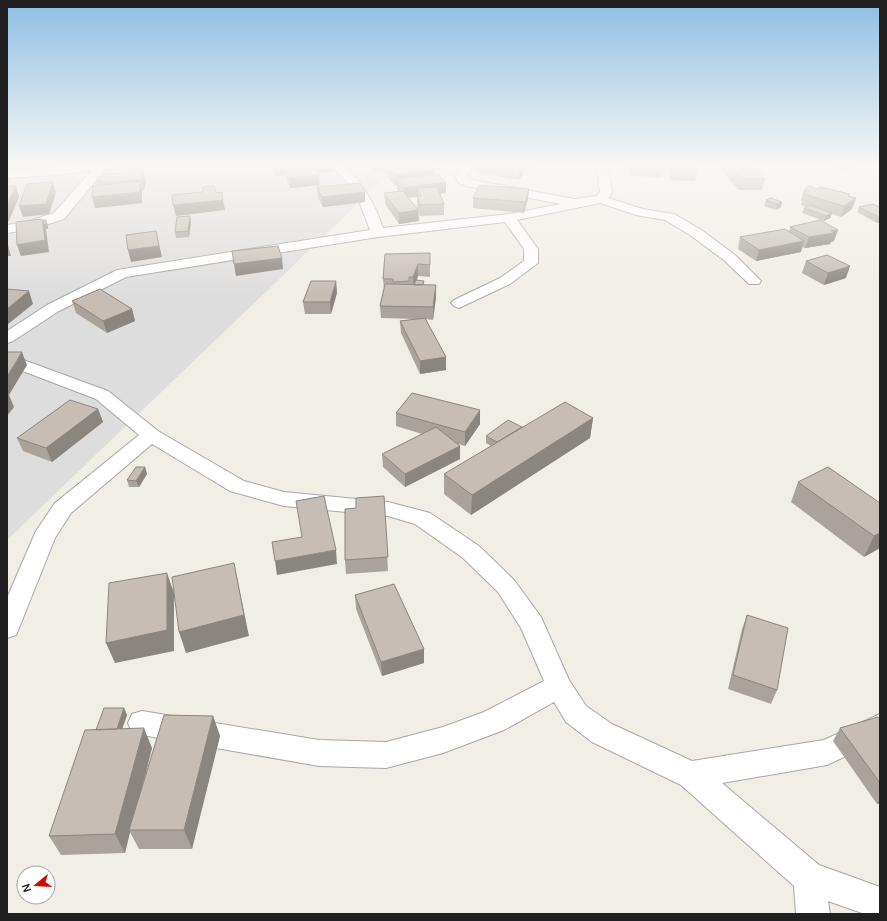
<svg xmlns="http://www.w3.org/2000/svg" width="887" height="921" viewBox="0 0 887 921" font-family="Manrope,sans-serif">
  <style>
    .residential { fill: #dedddd }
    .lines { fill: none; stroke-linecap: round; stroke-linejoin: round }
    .minor-casing { stroke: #a7a7a7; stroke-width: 2 }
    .minor { fill: #fff; fill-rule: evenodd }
    .wall { fill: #aaa39c; fill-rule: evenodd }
    .shaded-wall { fill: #8b857f }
    .building { fill: #c6beb5; stroke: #8b857f }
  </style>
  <rect width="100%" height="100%" fill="#f1eee6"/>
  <path class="residential" d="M7 166H397L7 540Z"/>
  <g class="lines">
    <defs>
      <path id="minor" d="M76 166H108L64 219 33 229 7 233V225L26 222 54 213 92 170 56 175 7 178V170Z
        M332 166H344C363 183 375 204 383 228L509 214 561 204 466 186 459 183 455 176 462 166H475L467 176 473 180 574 199 596 196 600 192 596 166H608L612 193 608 198 643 209 674 214 700 229 735 255 761 281 759 284H749L725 261 690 235 665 220 636 215 600 203 517 220 538 249V263L510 284 459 308 454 306 451 303 454 300 500 278 524 261V249L505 222 378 237 126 277 59 311 13 341 7 343V331L47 305 117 270 370 230 357 196 348 183Z
        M7 354 108 391 158 431 244 481 284 492 388 502 430 513 479 546 514 580 541 617 569 680 586 706 612 724 692 761 824 740 880 714V740L827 765 722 783 819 865 880 887V914H865L828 901 830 914H796L794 886 681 785 592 742 566 722 554 702 504 730 443 753 386 768 319 766 142 735 132 732 128 723 132 714 142 711 319 740 386 742 443 727 484 712 544 681 521 628 498 592 463 558 415 524 388 516 284 506 230 491 152 444 71 513 55 538 19 628 16 635 7 638V598L36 531 55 503 139 435 96 399 7 365Z"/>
    </defs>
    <use href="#minor" class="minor-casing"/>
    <use href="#minor" class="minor"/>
  </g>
  <path class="wall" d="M274 166 333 172 318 173 320 185 290 188 286 179V175L275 176Z
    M370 166H431L434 169V174L446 182V193H440L444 204V215L420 216 418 211 419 221 399 224 385 204 384 193 398 191 397 190V185H395L388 178V174H387L381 170 373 171 370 168ZM417 197V207L418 209 409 198Z
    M476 166H533L528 170 524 169 523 175 518 180 476 172Z
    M628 166H661L660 177 630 176Z
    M667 166H695L697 171 695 181 671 180Z
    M723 166H753L765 179 762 190H738L722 170Z
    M826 166H854L840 171Z
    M143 172 146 182 144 190 142 191V203L95 208 97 185 96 181Z
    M317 187 365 202 323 207 318 198Z
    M817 189 850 194 849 196 856 198 852 209 841 217 832 214 830 218 824 221 802 213 804 208 807 207 801 205 802 201 801 200 804 190Z
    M473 198 528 199 524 213 473 208Z
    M766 200 782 202 781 207 776 210 764 206Z
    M859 207H880V222L877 223 857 212Z
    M190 216 191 222 189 237 176 238 175 232Z
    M790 227 834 241 831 242 830 244 805 248 802 247 801 252 756 261 738 249 740 237 789 232Z
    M385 254 430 265V277L418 276 417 280 424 281V285L436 297 433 320 426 319 446 370 420 374 401 333 400 321 415 319 381 318 380 306 384 289 383 279Z
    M806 261 846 278 824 285 802 273Z
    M336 281 337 293 331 314H305L303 302Z
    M72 301 132 309 135 321 107 333 76 313Z
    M98 409 103 422 52 462 23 451 17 438Z
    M396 413 480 424 465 446 458 444 460 446V459L405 487 383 467 382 454 422 434 396 426Z
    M593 418 590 438 471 515 444 494V474L491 446 486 443V436L522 427Z
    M145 467 147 474 139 487H129L127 480Z
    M798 482 880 503V548L864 557 791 502Z
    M384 496 388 571 346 574 345 560 356 508Z
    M355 595 424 649V663L382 676 356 609Z
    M747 615 777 690 771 704 728 689 742 629Z
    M124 708 127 715 122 729 152 748 142 789 213 716 220 736 192 849H139L130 832 125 853 61 855 49 836 96 730Z
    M880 719V803L877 804 833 741 840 728Z"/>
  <path class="shaded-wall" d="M274 166H333V172L288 175 285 169 286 175 275 176Z
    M373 166H381V170L373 171Z
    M387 166H430L388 167V174H387Z
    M523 166H524L523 175 518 180 519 169Z
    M529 166H533L528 170Z
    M814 166H821L814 168Z
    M842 166H854L840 171Z
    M434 169V179H397V185H395V175Z
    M143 172 146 182 144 190 141 180Z
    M319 175 320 185 290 188 289 178Z
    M7 176 9 181 7 184Z
    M140 181 142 191V203L95 208 92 197Z
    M53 182 56 193 49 214 23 217 19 206Z
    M446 182V193L421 196 418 188V196L404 198V188Z
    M16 186 19 197 9 221H7V205Z
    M529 189 528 199 524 213 525 202Z
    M365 192V202L323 207 322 197Z
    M850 194 847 204 856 198 852 209 841 217 848 196Z
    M223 200 225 210 176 216 173 205Z
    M782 202 781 207 776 210 777 204Z
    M418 210 419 221 399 224V213Z
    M832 213 830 218 824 221 826 216Z
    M190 216 191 222 189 237 188 231Z
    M879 217H880V222L877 223Z
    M42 219 44 224 46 220 48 225V229H46L49 252 21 256 17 245Z
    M838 230 834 241 831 242 830 244 805 248 809 237Z
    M156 231 162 257 131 262 128 250Z
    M7 241 11 256H7Z
    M804 241 801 252 756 261 759 250Z
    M282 258 283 269 236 276 234 264Z
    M418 264V276L413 289V277Z
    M850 266 846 278 824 285 828 273Z
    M336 281 337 293 331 314 330 302Z
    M436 285V297L433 320V307Z
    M29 291 33 304 7 325V309Z
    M132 309 135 321 107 333 103 321Z
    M22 352 27 365 9 395 14 407 7 416V377Z
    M446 357V370L420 374V361Z
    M98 409 103 422 52 462 46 448Z
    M480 410V424L465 446V432Z
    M593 418 590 438 471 515 472 495Z
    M460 446V459L405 487V474Z
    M145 467 147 474 139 487 136 481Z
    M880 533V548L864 557 874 536Z
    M336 550 337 564 277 575 275 561Z
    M234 563 238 583 249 636 186 653 179 632Z
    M167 573 174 593V651L115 663 106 643Z
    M424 649V663L382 676 381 662Z
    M124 708 127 715 117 744 114 737Z
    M213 716 220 736 192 849 184 830Z
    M144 728 152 748 131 830H129L130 832 125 853 115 834Z
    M880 799V803L877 804Z"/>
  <path class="building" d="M310 166H315L319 175 289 178 285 169Z
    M399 166H431L434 169 395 175 388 167Z
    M497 166H523L519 169Z
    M631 166H661V167Z
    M672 166H695L697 171 672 169Z
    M730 166H753L765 179H741Z
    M143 172 141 180 101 183 102 180 96 181 98 177 103 176 104 174Z
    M438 174 446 182 404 188 397 179Z
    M140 181V192L92 197 93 186Z
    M53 182 46 204 19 206 27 184Z
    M360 183 365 192 322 197 317 187Z
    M479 185 529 189 525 202 473 198Z
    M16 186 7 205V187Z
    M214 186 216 193 222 192 223 200 173 205 172 195 203 192 202 187Z
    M809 186 817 189 820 187 850 194 848 196 856 198 844 206 804 194 809 191 804 190Z
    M437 187 444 204 420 205 417 196H421L418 188Z
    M403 191 418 210 399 213 384 193Z
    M771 198 782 202 777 204 766 200Z
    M873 204 880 207V217H879L859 207Z
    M810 205 832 213 826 216 804 208Z
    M190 216 188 231 175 232 177 217Z
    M42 219 45 240 17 245 16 222Z
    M43 220H46V223L44 224Z
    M820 220 838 230 831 231 834 233 809 237 790 227Z
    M785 229 804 241 759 250 740 237Z
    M156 231 159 246 128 250 126 235Z
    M278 246 282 258 234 264 232 251Z
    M430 253V265L418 264 413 277H409V281L393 282V279H383L385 254Z
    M827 255 850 266 828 273 806 261Z
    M416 280 424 281 422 285H414Z
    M311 281H336L330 302H303Z
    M385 284 436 285 433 307 380 306Z
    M7 289 29 291 7 309Z
    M100 289 132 309 103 321 72 301Z
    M425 318 446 357 420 361 400 321Z
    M7 352H22L7 377Z
    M412 393 480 410 465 432 396 413Z
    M70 400 98 409 46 448 17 438Z
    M565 402 593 418 472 495 444 474Z
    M508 420 522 427 497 442 486 436Z
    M436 427 460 446 405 474 382 454Z
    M136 467H145L136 481 127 480Z
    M828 467 880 503V533L874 536 798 482Z
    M324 496 336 550 275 561 272 542 302 537 296 501Z
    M384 496 388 557 345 560V509L356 508V498Z
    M234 563 244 615 179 632 172 577Z
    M167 573V630L106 643 109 583Z
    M394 584 424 649 381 662 355 595Z
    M747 615 788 628 777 690 733 675Z
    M104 708H124L117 729 96 730Z
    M164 715 213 716 184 830H129Z
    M878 717 880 719V783L840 728Z
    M144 728 115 834 49 836 85 730Z"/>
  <linearGradient id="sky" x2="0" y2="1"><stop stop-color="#8dbfe4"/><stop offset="0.56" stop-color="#f9f7f4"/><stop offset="1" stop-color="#f9f7f4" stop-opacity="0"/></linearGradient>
  <rect width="887" height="295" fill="url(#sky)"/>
  <rect width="887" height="921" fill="none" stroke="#202020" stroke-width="16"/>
  <g transform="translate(36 885) rotate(252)"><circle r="19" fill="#ffffff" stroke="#a6a6a6"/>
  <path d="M0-3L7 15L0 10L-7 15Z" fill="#d00900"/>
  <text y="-6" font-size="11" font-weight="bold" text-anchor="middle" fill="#202020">N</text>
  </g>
</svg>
